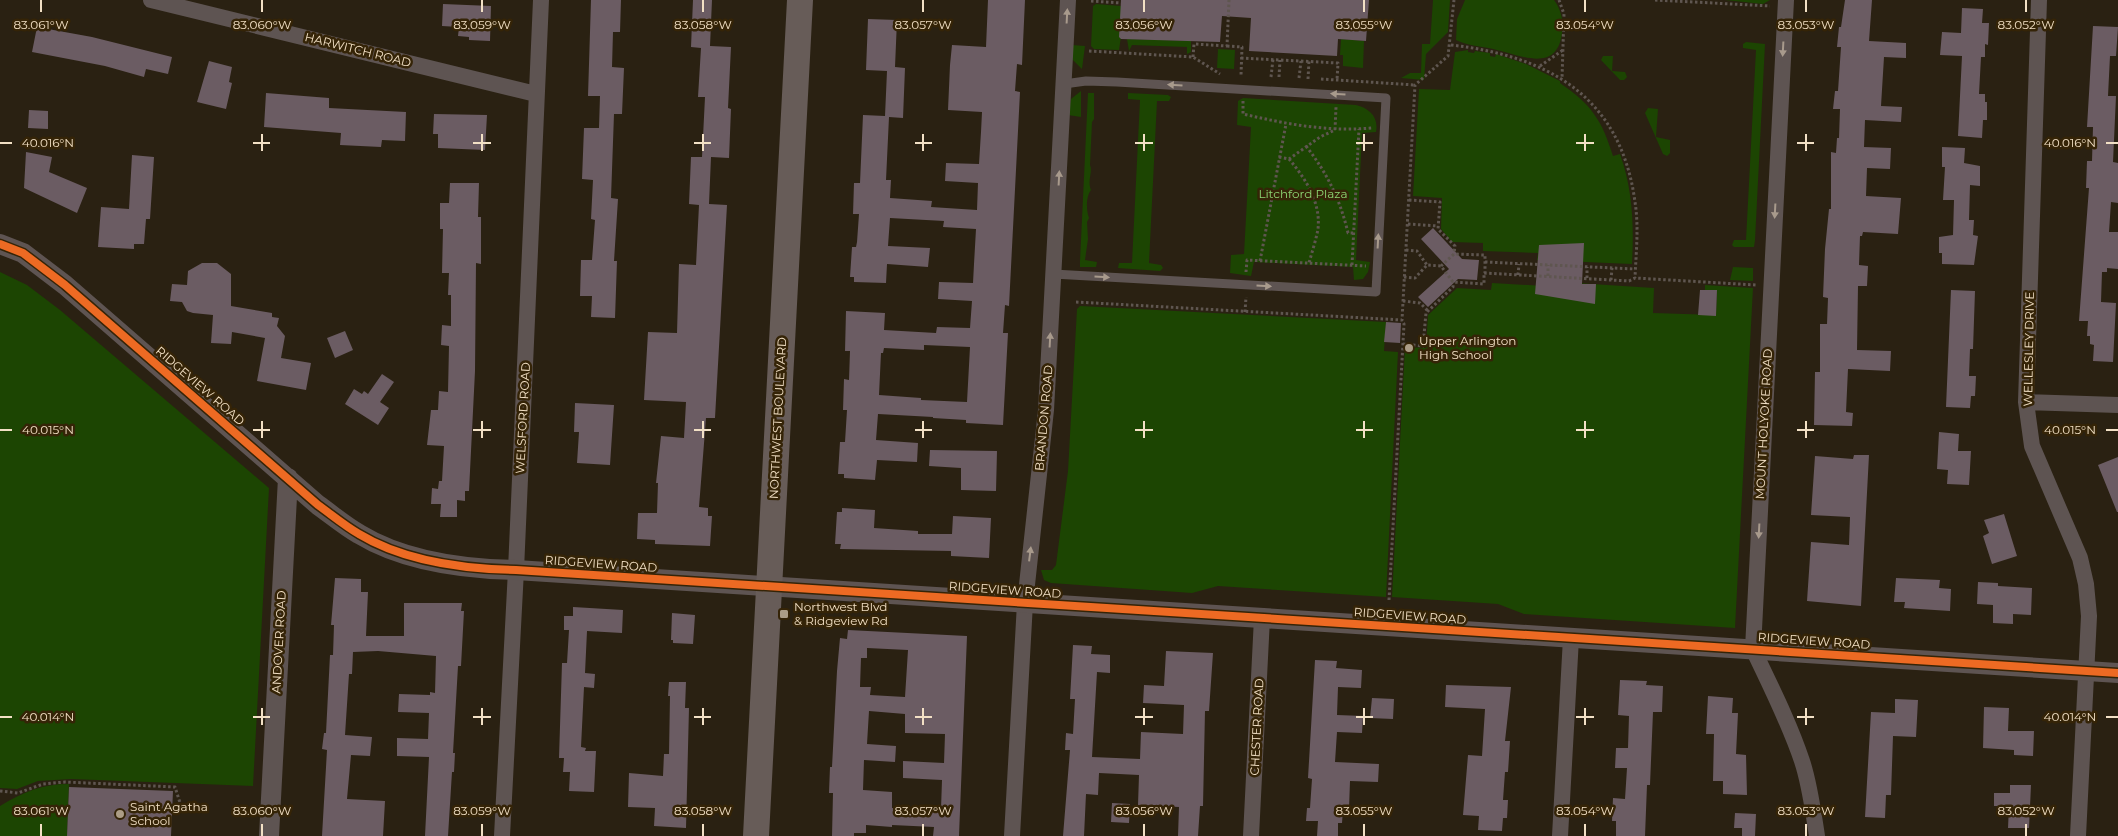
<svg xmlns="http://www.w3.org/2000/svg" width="2118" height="836" viewBox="0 0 2118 836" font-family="Montserrat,sans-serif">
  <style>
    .green { fill: #1c4502 }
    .building { fill: #6b5c63; fill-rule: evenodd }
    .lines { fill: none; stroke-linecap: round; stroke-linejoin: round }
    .path { stroke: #5f5650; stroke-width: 3; stroke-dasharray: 2.5 2.5; stroke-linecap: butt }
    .service { stroke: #5e5452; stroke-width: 9 }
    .minor { stroke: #5e5452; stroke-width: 16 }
    .tertiary { stroke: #5e5452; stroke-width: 20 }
    .primary { stroke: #675c58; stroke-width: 26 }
    .cycleway-casing { stroke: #352407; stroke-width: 11 }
    .cycleway { stroke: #ed6a23; stroke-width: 8 }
    .oneway { fill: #a89a8c }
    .ticks { fill: none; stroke: #f2e0c5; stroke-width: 2 }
    .poi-dot { fill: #ac9d86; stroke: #352407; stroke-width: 2 }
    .labels { text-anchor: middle; stroke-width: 5; stroke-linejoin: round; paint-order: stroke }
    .street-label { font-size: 12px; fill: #f2e0c5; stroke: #352407 }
    .park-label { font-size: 12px; fill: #8dd673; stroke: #352407 }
    .poi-label { font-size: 12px; fill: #f2e0c5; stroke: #352407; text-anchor: start }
    .ticks-label { font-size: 12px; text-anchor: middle; fill: #f2e0c5; stroke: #352407; stroke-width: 5; stroke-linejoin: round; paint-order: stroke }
  </style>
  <rect width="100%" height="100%" fill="#2a2112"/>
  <path class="green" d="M1433 0H1450L1448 32 1426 54 1424 80 1401 78 1410 73H1421L1422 44H1430Z
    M1465 0H1554C1561 9 1564 22 1562 33 1557 74 1520 55 1493 49 1481 46 1468 46 1456 40L1457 19Z
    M1725 0H1770L1763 4Z
    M1096 4 1121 6V37L1119 50 1094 49 1091 46 1093 6Z
    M1127 39 1191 41V52L1187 54V47L1132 45 1129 51Z
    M1341 39 1364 41 1363 68 1343 66V55H1340Z
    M1746 42 1765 44 1755 240 1754 247H1734L1732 245 1734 240H1746L1756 50 1743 48V44Z
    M1072 45 1085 46 1082 69 1071 58Z
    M1218 49 1235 50 1234 69 1217 68Z
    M1468 50V52L1474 53 1475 51 1490 53V56L1495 57 1496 54 1526 64 1560 81V83C1591 104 1602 120 1613 156L1620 154C1633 190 1634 226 1632 264L1537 260 1538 253 1483 251V243L1452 242 1441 229 1442 198 1413 196 1419 89 1450 90 1455 52Z
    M1603 56H1613L1612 71 1625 72 1627 77 1624 80H1620L1601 60Z
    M1081 91V117L1068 115 1071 99Z
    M1088 93H1094V119L1092 122 1090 165C1093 172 1087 181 1091 190 1086 196 1086 210 1089 218L1087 222 1088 239 1085 260 1097 262 1096 267H1080V261Z
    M1128 93 1168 95 1171 97 1169 101H1157L1149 263 1161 265 1163 268 1160 271 1118 268 1119 263H1132L1140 100 1128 99Z
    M1243 98 1356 105C1369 108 1379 117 1376 132L1362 133 1356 260 1370 262 1368 272 1363 279 1354 280 1353 267 1254 262 1251 276 1230 273 1231 255 1244 254 1251 127 1237 125 1238 101Z
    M1648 108 1658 109 1656 137 1670 140V153L1667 156 1663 154 1645 113Z
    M1733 267 1753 268V281L1730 280Z
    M0 272 27 285 60 310 269 488 253 786 71 779 38 781 17 789 0 788Z
    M1545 281 1654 288 1653 313 1716 315 1717 291 1705 290V285L1753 288 1735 628 1524 614 1498 604 1392 597 1405 347 1426 348 1428 315 1457 288 1491 290 1492 283 1545 286Z
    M1080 306 1386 322 1384 351 1398 352 1386 597 1218 586 1192 593 1051 583 1044 580 1041 570H1052L1056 565 1068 471 1077 309Z
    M69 784 67 836H0V806C23 792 42 784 69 784Z"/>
  <path class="building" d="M591 0H621L620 32H613L612 67 624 68 622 114H614L611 198 618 199 614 261H617L615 318 591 317 592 296H580L581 260H592L595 220 591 219 593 180 582 179 584 128H599L600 96H588Z
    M693 0H712L710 46 731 47 728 108 731 109 729 158 711 157 709 204 727 205 715 418H706L699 507 708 508V516H712L710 546 655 544V540L637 539 638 513H657L658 483H656L661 436 684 438 686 402 644 400 648 332 677 333 679 264 696 265 699 205 689 204 691 157H702L705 97H698L701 48 691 47Z
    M988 0H1025L1022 65 1017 64 1015 91 1020 92 1009 306 1005 305 1003 333H1008L1003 425 966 423V420L933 418V417L878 414 876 440 918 443 917 462 877 460 875 480 844 478V474H838L840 442H845L847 410H843L844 379 849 380 850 351H845L846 311 885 313 884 330 936 333 937 327 970 328 972 301 938 299 939 282 973 283 974 264 976 229 943 227 944 221 890 218 888 246 930 248 928 267 887 264 886 283 854 282V277H850L852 247H856L857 242 859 214H853L854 183H860L863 115 885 116 887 71 866 70 868 19 897 20 895 67 905 68 903 118 889 117 886 180H891L890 198 932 201 931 207 977 210 978 183 945 181 946 163 979 164 981 132 982 112 948 110 950 65 952 45 986 47ZM924 345 970 347 967 402 921 400V398L879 395 881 353H883L884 348 924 350Z
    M1121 0H1369L1366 41 1338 39 1337 56 1249 51 1251 18 1222 16 1220 42 1121 39 1119 37Z
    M1845 0H1872L1869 41 1906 43V58L1884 57 1881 106 1902 107 1901 122 1865 120 1864 147 1891 148 1890 169 1867 168 1866 196 1901 198 1898 234 1863 232 1862 236H1860L1859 265 1868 266 1867 286H1858L1857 350 1891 351 1890 371 1848 369 1846 412 1853 413 1852 426 1814 425 1815 372H1820V324H1827L1828 298 1823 297 1825 249 1829 209H1831V152L1836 153 1837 138H1839L1840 109H1833L1835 91H1838L1841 47H1837L1839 27H1841Z
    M443 4 491 6 490 41 469 40V37L458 36 459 27 442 26Z
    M1962 8 1983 9 1982 23H1989L1988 45 1985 44V57H1981L1979 94H1985V102H1987V120H1983L1982 138 1958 136 1962 56 1940 55 1942 32 1961 33Z
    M2093 26 2118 27 2116 56H2110L2108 96H2116L2113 162 2118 163V203L2111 202 2109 232H2118V269L2107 268V272H2102L2101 302 2116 303 2113 362 2093 361 2094 345 2090 344V336H2087L2088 321H2079L2089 188H2086L2087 161H2092L2093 127H2087Z
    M37 27 92 37 172 57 168 74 146 69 144 77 105 66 32 52Z
    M209 61 232 67 229 82 232 83 226 109 197 102Z
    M266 93 329 98V108L406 112 405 141 382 140 381 147 340 145 341 133 264 127Z
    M29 110 48 111V129L28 128Z
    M434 114 487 115 485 150 438 148V134H433Z
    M1942 147 1965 148 1964 163 1980 166V186L1970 185 1969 220H1974L1973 235 1978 236 1974 265 1942 264V253H1939V237L1953 235 1954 200H1943L1945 167H1942Z
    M26 152 52 157 49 172 87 188 77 213 24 188Z
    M132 155 154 157 150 219H146L144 244H134V249L98 247 101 207 129 209Z
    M450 183H479L478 217H481V264L476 263 475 371 469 491H465V501L457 500V517H440L441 504H431L432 488 438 489 439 481H442L444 446 427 445 431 410H438L439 391 448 392 449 346 441 345 442 325 451 326V295H448L449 273H442L443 229H440V203H449Z
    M1433 228 1462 259 1479 260 1477 280 1458 279 1428 307 1418 297 1449 269 1421 239Z
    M1584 243 1582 284H1596L1595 304 1535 294 1539 245Z
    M202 263H217L231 274V306L272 313V317L279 318 277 326 285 336 281 358 311 363 306 390 257 381 265 338 232 332 231 344 211 343 213 315 193 313 187 311 182 302 170 301 172 284 187 285 188 271Z
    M1700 290H1717L1716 316 1698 315Z
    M1951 290 1975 291 1973 349H1970L1969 376H1976L1975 396H1971L1970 408 1946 407Z
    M1386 322 1401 323 1400 343 1384 342Z
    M345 331 353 350 335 358 327 338Z
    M382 374 394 382 380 402 389 408 378 425 345 404 354 389 362 394 364 391 368 394Z
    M575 403 614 405 610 465 577 463 579 432H574Z
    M1939 432 1959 434 1958 451H1971L1969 485 1947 484 1948 470 1937 469Z
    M930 450 997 451 996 491 961 490V468L929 466Z
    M1854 455H1869L1861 606 1807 601 1811 542 1849 545 1850 517 1811 515 1815 456 1853 459Z
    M2118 457V512H2117L2098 465Z
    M842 508 875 510 874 528 918 531V534H952L953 516 991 518 989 558 951 556V551L840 549 841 544H835L837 512H842Z
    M2004 514 2017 556 1992 564 1983 536 1989 533 1984 520Z
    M335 578 361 579V592H368L366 636H404V603H462L461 611H464L461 666H458L453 753H455L454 772H452L448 836H425L429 757 397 756V738L428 739 429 713 398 712 399 694 430 695V692L435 693 436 656 378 651 353 652 352 674H349L345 735 372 737 370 756 351 755 347 799 385 801 383 836H322L327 750 322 749 324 733H326L330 655H333L334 625H331Z
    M1896 578 1940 580 1939 588 1951 589 1950 611 1904 608 1905 602H1894Z
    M1978 582 1998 583V586L2032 588 2031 615 2013 614V624L1993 623V605L1977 604Z
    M573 607 623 610 622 633 587 631 585 673 595 674 594 688 584 687 581 747 586 748 585 751H596L594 792 569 791 570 772H563L564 758H559L562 663H567L569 630H564V616H573Z
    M672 613 695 615 693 644 673 643V640H671Z
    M848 630 967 636 959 836H933L934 827 892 825V827L866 825V833H854V836H832L833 793H829L830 767H832L837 671 840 638 847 639ZM867 648 908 650 905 697 870 695 871 687H860L861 658H867ZM869 711 905 714V733L945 734 944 763 903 761V778L942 780 941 809 892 808V792L863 790 864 760 895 762 896 746 867 744Z
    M1073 645 1092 646 1091 654 1110 655V673L1097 672 1092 757 1140 759 1141 732 1183 734 1184 705 1143 703 1144 685 1164 686 1166 651 1213 653 1209 711H1205L1203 806H1200L1198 836H1178L1179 807 1138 805 1139 775 1099 773 1098 795 1086 794 1084 836H1063L1070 750H1065L1066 733 1073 734 1075 699H1070Z
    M1315 660 1337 661 1336 668 1362 670 1361 688 1338 687 1337 715 1363 716 1362 733 1337 732 1335 762 1379 764 1378 782 1350 781 1349 809H1343L1342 823H1338V836H1317L1318 821H1306L1307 808H1310L1312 779 1308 778Z
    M1620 680 1647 681 1646 685 1663 686 1662 712H1653L1650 785H1647L1645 836H1616V821H1612L1613 798 1625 799 1627 768H1615L1616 748H1628L1629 716 1618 715Z
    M669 682H686L685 708H689L686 828 654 826 655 808 628 807 629 773 663 776 664 754H669L670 696H668Z
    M1446 685 1511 687 1505 741H1510L1508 772H1505L1503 800H1508L1507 818H1503L1502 831 1478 830 1479 816 1463 815 1468 755 1482 756 1485 709 1445 707Z
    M1708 696 1733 698 1732 713H1738L1736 754 1746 755 1747 795 1723 794V781H1713L1714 734H1706Z
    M1372 698 1394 699 1393 719 1370 718Z
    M1895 699 1918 700 1916 737 1893 736 1891 795H1886L1885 818 1865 817 1871 712 1895 713Z
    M1984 707 2009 708 2008 731H2034L2033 756 2014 755V750L1983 748Z
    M2010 785H2031L2029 828H2008L2009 806H1994V793H2010Z
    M69 787 173 791 171 836H67Z
    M1112 803 1130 804 1129 823 1111 822Z
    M1735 813 1756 814 1755 836H1742V828H1734Z"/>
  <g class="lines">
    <path class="path" d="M1559 0 1564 14 1562 79
      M1655 0 1770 6
      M1091 1 1121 3
      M1451 45C1549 56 1621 97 1635 202 1639 227 1636 253 1635 278
      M1227 46 1242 47 1241 75
      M1089 51 1193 57 1220 74
      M1193 57 1194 44 1227 46 1229 0
      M1241 58 1338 63 1337 80
      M1540 66 1563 50
      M1271 77 1273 59
      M1279 77 1280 60
      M1299 78 1301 61
      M1308 79 1309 61
      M1321 79 1415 85
      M1243 101V114C1286 124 1327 132 1372 128
      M1306 146C1327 173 1340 199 1348 233H1354
      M1279 157 1289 159 1320 137 1335 130 1336 107
      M1289 159C1305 178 1321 202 1318 229 1316 240 1312 252 1309 263
      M1409 200 1440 202 1438 229 1455 246 1454 254
      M1408 224 1438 226
      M1406 250 1417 251 1427 265
      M1260 261 1286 124
      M1485 262 1635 269
      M1352 265 1359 129
      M1441 266 1454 254 1485 255V273
      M1246 272 1247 260 1366 266
      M1518 275 1519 264
      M1548 276V265
      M1404 277 1415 278 1427 265 1441 266 1453 282 1484 284V273L1629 281 1635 278 1756 285
      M1587 278V267
      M1611 280 1612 268
      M1403 301 1420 303 1428 311
      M1076 302 1402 320 1415 85 1448 56 1454 0
      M1245 312 1246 297
      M1403 344 1423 346 1426 313 1453 287V282
      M1389 600 1404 324 1402 320
      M0 791 18 793 43 784 65 782 175 787 182 809"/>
    <path class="service" d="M1053 274 1376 292 1386 98 1117 82 1086 81 1064 84"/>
    <path class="minor" d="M151 0 536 94
      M1786 0 1753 649C1770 685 1789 722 1802 761 1810 785 1813 811 1817 836
      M2039 0 2026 402 2032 446 2080 558 2086 584 2089 616 2078 836
      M2026 402 2118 405
      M502 836 516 570 541 0
      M1012 836 1025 603 1046 410 1068 0
      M1251 836 1262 618
      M1560 836 1571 638"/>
    <path class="tertiary" d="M0 244 23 253 65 285 318 505C332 515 345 526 359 534 405 562 464 569 516 570L2118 673
      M269 836 288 478"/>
    <path class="primary" d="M756 836 800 0"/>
    <defs>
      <path id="cycleway" d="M0 244 23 253 65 285 318 505C332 515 345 526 359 534 405 562 464 569 516 570L2118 673"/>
    </defs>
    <use href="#cycleway" class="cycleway-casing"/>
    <use href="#cycleway" class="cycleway"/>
  </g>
  <defs><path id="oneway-solid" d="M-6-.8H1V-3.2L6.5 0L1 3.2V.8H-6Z" transform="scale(1.25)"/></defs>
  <g class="oneway">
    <use href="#oneway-solid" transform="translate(1067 16) rotate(-87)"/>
    <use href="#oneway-solid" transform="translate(1783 49) rotate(93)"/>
    <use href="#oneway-solid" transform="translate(1175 85) rotate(-177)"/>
    <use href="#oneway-solid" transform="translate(1338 94) rotate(-176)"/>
    <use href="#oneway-solid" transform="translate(1059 178) rotate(-87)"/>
    <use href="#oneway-solid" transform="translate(1775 211) rotate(93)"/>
    <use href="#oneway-solid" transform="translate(1378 241) rotate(-87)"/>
    <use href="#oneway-solid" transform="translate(1102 277) rotate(3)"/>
    <use href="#oneway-solid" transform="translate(1264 286) rotate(3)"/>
    <use href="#oneway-solid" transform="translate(1050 340) rotate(-87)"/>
    <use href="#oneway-solid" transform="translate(1759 531) rotate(93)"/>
    <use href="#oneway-solid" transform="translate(1030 554) rotate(-83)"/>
  </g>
  <path class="ticks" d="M41 0V12M262 0V12M482 0V12M703 0V12M923 0V12M1144 0V12M1364 0V12M1585 0V12M1806 0V12M2026 0V12M262 134V151M482 134V151M703 134V151M923 134V151M1144 134V151M1364 134V151M1585 134V151M1806 134V151M0 143H12M253 143H270M473 143H491M694 143H711M915 143H932M1135 143H1153M1356 143H1373M1576 143H1594M1797 143H1814M2106 143H2118M262 421V438M482 421V438M703 421V438M923 421V438M1144 421V438M1364 421V438M1585 421V438M1806 421V438M0 430H12M253 430H270M473 430H491M694 430H711M915 430H932M1135 430H1153M1356 430H1373M1576 430H1594M1797 430H1814M2106 430H2118M262 708V725M482 708V725M703 708V725M923 708V725M1144 708V725M1364 708V725M1585 708V725M1806 708V725M0 717H12M253 717H270M473 717H491M694 717H711M915 717H932M1135 717H1153M1356 717H1373M1576 717H1594M1797 717H1814M2106 717H2118M41 824V836M262 824V836M482 824V836M703 824V836M923 824V836M1144 824V836M1364 824V836M1585 824V836M1806 824V836M2026 824V836"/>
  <g class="poi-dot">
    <circle cx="1409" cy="348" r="5"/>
    <rect x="779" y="609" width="10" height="10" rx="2.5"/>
    <circle cx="120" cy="814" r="5"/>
  </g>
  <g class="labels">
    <g class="street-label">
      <text transform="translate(358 50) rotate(14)" y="4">HARWITCH ROAD</text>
      <text transform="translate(2029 349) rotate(-89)" y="4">WELLESLEY DRIVE</text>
      <text transform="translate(200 386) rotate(41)" y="4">RIDGEVIEW ROAD</text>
      <text transform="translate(523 418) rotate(-87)" y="4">WELSFORD ROAD</text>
      <text transform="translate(778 418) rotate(-87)" y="4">NORTHWEST BOULEVARD</text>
      <text transform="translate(1044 418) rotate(-85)" y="4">BRANDON ROAD</text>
      <text transform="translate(1764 424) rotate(-87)" y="4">MOUNT HOLYOKE ROAD</text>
      <text transform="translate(601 564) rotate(4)" y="4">RIDGEVIEW ROAD</text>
      <text transform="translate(1005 590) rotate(4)" y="4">RIDGEVIEW ROAD</text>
      <text transform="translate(1410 616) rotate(4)" y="4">RIDGEVIEW ROAD</text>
      <text transform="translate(1814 641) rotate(4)" y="4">RIDGEVIEW ROAD</text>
      <text transform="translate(279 642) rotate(-87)" y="4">ANDOVER ROAD</text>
      <text transform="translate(1257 727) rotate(-87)" y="4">CHESTER ROAD</text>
    </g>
    <g class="park-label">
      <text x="1303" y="198">Litchford Plaza</text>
    </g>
    <g class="poi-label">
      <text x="1419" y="345">Upper Arlington<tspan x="1419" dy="14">High School</tspan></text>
      <text x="794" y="611">Northwest Blvd<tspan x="794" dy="14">&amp; Ridgeview Rd</tspan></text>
      <text x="130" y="811">Saint Agatha<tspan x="130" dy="14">School</tspan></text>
    </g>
  </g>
  <g class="ticks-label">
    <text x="41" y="29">83.061°W</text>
    <text x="262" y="29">83.060°W</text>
    <text x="482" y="29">83.059°W</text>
    <text x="703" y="29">83.058°W</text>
    <text x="923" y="29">83.057°W</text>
    <text x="1144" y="29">83.056°W</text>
    <text x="1364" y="29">83.055°W</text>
    <text x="1585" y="29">83.054°W</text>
    <text x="1806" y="29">83.053°W</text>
    <text x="2026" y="29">83.052°W</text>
    <text x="48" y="147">40.016°N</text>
    <text x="2070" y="147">40.016°N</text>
    <text x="48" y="434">40.015°N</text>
    <text x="2070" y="434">40.015°N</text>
    <text x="48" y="721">40.014°N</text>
    <text x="2070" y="721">40.014°N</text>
    <text x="41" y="815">83.061°W</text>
    <text x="262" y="815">83.060°W</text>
    <text x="482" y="815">83.059°W</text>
    <text x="703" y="815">83.058°W</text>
    <text x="923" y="815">83.057°W</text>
    <text x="1144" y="815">83.056°W</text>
    <text x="1364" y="815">83.055°W</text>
    <text x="1585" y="815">83.054°W</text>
    <text x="1806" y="815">83.053°W</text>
    <text x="2026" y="815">83.052°W</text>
  </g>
</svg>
